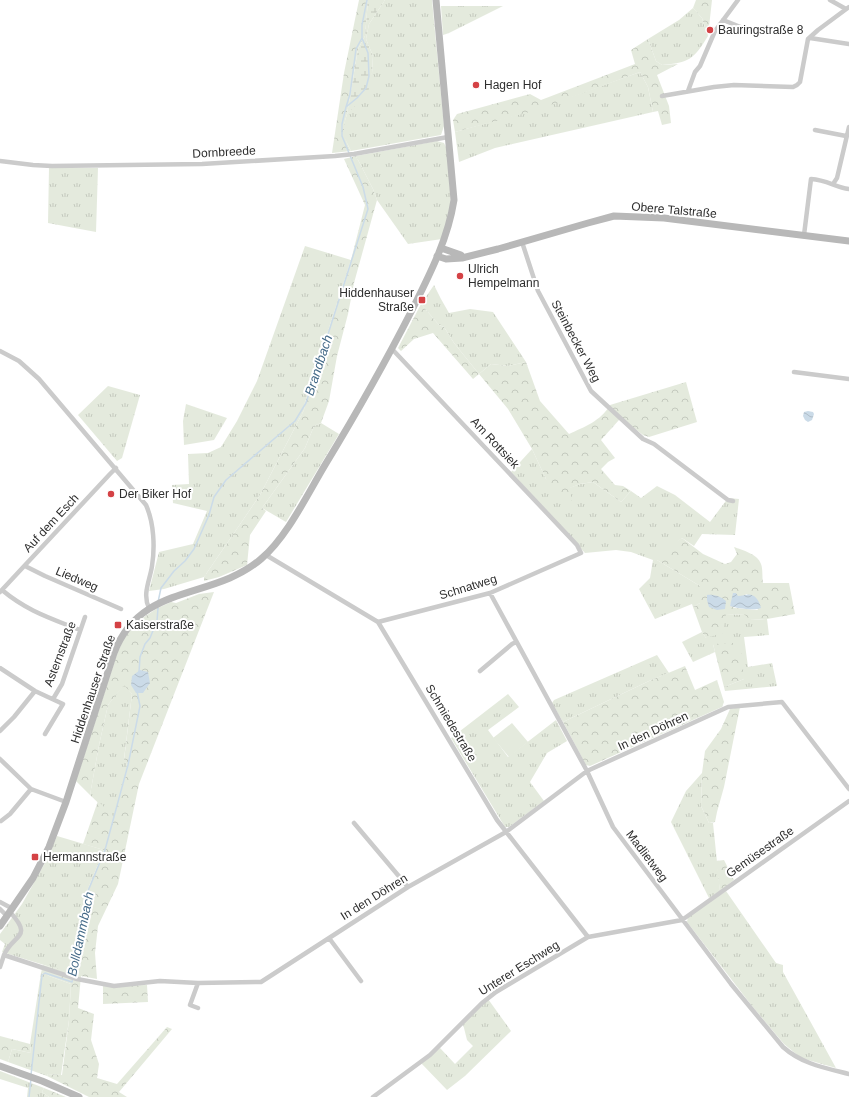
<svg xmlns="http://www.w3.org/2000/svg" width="849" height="1097" viewBox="0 0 849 1097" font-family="Helvetica,sans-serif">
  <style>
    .grass { fill: url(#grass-tufts) }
    .forest { fill: url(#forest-crowns); fill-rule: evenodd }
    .wetland { fill: url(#wetland-marsh) }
    .pitch { fill: #e4eadd }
    .water { fill: url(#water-waves) }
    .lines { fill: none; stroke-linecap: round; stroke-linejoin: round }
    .stream { stroke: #cbdbe8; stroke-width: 1.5 }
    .street { stroke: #cbcbcb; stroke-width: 4.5 }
    .secondary { stroke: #b8b8b8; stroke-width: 7 }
    .poi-dot { fill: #d44245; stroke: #fff; stroke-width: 1.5 }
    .labels { text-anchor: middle; stroke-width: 4; stroke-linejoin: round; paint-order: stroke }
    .poi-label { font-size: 12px; fill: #2e2e2e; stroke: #fff; text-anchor: start }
    .street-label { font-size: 12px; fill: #2e2e2e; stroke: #fff }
    .water-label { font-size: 13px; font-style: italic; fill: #446a88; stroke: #fff }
  </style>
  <defs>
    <pattern id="grass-tufts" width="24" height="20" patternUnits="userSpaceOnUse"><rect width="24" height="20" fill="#e4eadd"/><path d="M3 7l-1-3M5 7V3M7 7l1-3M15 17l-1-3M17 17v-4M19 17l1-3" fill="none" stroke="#c4c9be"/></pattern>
    <pattern id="forest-crowns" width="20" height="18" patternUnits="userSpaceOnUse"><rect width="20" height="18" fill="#e4eadd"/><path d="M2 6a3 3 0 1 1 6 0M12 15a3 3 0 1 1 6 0" fill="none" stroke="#c4c9be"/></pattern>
    <pattern id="wetland-marsh" width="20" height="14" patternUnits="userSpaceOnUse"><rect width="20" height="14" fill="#e4eadd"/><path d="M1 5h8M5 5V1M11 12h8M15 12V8" fill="none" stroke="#c4c9be"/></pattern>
    <pattern id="water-waves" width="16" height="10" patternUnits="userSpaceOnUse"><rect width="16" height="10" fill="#cbdbe8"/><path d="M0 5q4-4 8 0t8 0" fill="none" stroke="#afbcc7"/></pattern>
  </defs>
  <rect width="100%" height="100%" fill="#fff"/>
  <path class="grass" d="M385 0H432L444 126 441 135 351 151 344 137V124L347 114 354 106 372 73 373 56 366 39 369 24Z
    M441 6H503L449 33 443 35Z
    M693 8 702 18 708 36C694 59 689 63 662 65L656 61 648 39 679 20Z
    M640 72 648 87 653 112 495 148 459 162 455 132 537 109Z
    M437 141 444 143 447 149 451 203 442 239 408 244 377 200 373 189 356 156Z
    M49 168H98L96 232 48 223Z
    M305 246 351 260 305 402 304 410 260 495 204 577 164 589 149 591 159 552 193 544 207 511 173 503 172 485 189 484 188 454 208 453 221 447 237 421 257 381Z
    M434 285 441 299 449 313 470 309 493 312 526 362 508 366 491 364 479 374 454 343 444 327 439 325 421 304Z
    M108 386 140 395 122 458 117 461 78 415Z
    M186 404 227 418 214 440 184 445 183 421Z
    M321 423 339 434 286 522 262 508 305 448 314 426Z
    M532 449 546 479 569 488 580 484 593 482 621 502 631 491 641 498 657 486 675 495 710 522 728 498 739 499 735 535 702 534 694 546 682 538 654 560H657L700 586V603L693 607 692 604 655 619 639 589 650 578 653 560 631 552 616 550 585 553 511 472Z
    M726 614 746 615 751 620 767 619 769 635 744 637 748 667 772 663 777 686 725 691 724 687 744 679 713 644 715 652 693 662 682 642 702 632 706 638Z
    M657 655 669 673 649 681 563 722 552 703 554 700Z
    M124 684 132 694 124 759 128 767 114 818 90 795 99 745 108 705Z
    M508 694 519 707 488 730 508 757 556 720 567 741 547 753 530 782 544 801 509 827H505L451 738Z
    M702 773 701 806 709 823H713L720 891 709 898 671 822 686 791Z
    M57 836 104 850 87 891 70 973 2 952 5 944 0 940V934L22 904 45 863Z
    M726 891 776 963 783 965V972L836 1068 801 1058 784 1044 752 1006 687 922 688 916Z
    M41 973 71 984 69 1020 61 1075 48 1074 47 1076 8 1062 12 1049 31 1053 30 1044Z
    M488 999 511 1031 465 1076 447 1090 421 1063 440 1048 455 1064 473 1046 467 1040 463 1024Z
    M0 1071 44 1088 42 1092 49 1097H27L28 1088 0 1079Z"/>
  <path class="forest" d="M359 0H368L365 36 358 49 347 114C342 130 343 136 351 151L332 153 344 73Z
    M696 0H712L708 36 702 18 693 8Z
    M648 39 656 61 662 65 678 64 657 75 669 106 671 123 662 125 658 111 653 112 648 87 640 72 537 110 455 132 453 120 457 114 530 94 541 100 635 64 631 50Z
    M356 156 373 189 377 200 354 283 348 314 337 356 329 401 321 423 314 426 305 448 262 508 266 511 250 535 247 565 219 577 204 581V577L260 495 304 410 305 402 351 260 365 205 344 159Z
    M421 304 439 325 444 327 454 343 479 374 491 364 508 366 526 362 540 401 569 434C584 427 601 421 610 405L686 382 697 422 649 437 643 435 622 419 619 420 601 440 615 458 608 462 601 469 615 485 623 486 631 491 621 502 593 482 580 484 570 488 572 504H564L546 479 532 449 508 409 479 374 473 379 433 333 414 339 401 351 398 348Z
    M682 538 703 554 725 564 731 562 737 554 734 547C742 550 758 554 761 564 763 569 762 577 763 583H789L795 614 767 619 750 620 745 615 726 614 723 633 706 638 702 632 693 607 700 603V586L657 560H653L668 547ZM747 594 758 610 735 608 730 606C733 596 739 598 747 594Z
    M214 592 139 784 118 884 98 926 95 953 97 979 81 976 78 1008 94 1014 91 1040 99 1064 97 1078 117 1084 167 1027 172 1029 119 1092 127 1097H89L47 1076 48 1074 62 1075 69 1020 71 984 41 973 43 965 70 972 87 891 104 850 83 844 98 801 114 817 128 767 124 760 132 694 124 685 108 705 99 745 90 795 76 781 117 654 124 638 138 621 156 609 171 602 176 603 199 594Z
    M734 643 741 648 744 679 724 687 713 644Z
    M685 666 695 690 717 680 724 702 722 707 590 766 586 765 563 722 649 681Z
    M740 707 724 787 717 812 715 822 709 823 701 806 702 773 705 751 721 729 730 709Z
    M724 860 734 880 720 891 716 861Z
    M147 985 148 1002 103 1004V986Z
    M0 1036 30 1044 31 1053 12 1049 8 1062 0 1059Z
    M44 1088 66 1097H49L42 1092Z"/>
  <path class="wetland" d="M368 0H385L369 24 366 39 373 56 372 73 368 93 347 114 358 49 365 36Z"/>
  <path class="pitch" d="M512 723 528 742 509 757 493 738Z"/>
  <path class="water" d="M808 411 813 412 814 414 812 420 808 422 805 420 803 416 804 412Z
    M733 593H736L738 596C745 596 751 591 757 599 759 602 760 604 761 608 754 611 736 608 730 606Z
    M707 595C713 594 722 597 726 601L725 609 717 610 709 607 707 600Z
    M140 670 148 672 150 683 143 693H136L131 685 132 676Z"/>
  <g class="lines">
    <path class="stream" d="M346 107 350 94 356 49 362 38
      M158 602 161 588 174 571 185 561 194 549 209 515 214 497 226 480 295 421 306 403 368 209 363 187 342 136V124L346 107 357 98 366 88 369 76 368 53 362 38V25L367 0
      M139 672 140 657 145 644 150 638 157 621 158 608
      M31 1075 42 975 45 973 72 982 88 891 105 850 128 765 140 706 137 691
      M29 1097 31 1079"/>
    <path class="street" d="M830 0 846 9
      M723 20 743 28 750 29
      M810 38 849 44
      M688 91 695 72 700 66 715 31 738 0
      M662 96 714 87 734 85 793 87 797 85 800 82 808 39 818 30 849 7
      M815 130 846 136
      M0 161 33 165 52 166 202 164 335 156 354 154 448 137
      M833 184 837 178 849 127
      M804 235 811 179C827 180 835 187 849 189
      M522 242 538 291 591 391 643 439 654 444 728 500 733 501
      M0 351 19 361 39 379 146 505C154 523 155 547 152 566 150 580 142 594 149 608
      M794 372 849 379
      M266 555 378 622 497 820 588 937
      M25 566 45 576 121 609
      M2 590C27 611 50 618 80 630
      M0 592 110 474 116 468
      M490 593 587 771 613 827 625 843 731 984 783 1047C802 1064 825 1068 849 1074
      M378 622 490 593 581 553 577 545 392 349
      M0 668 35 691 63 704 45 734
      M480 671 512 644 516 642
      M53 699 62 684 85 617
      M0 731 14 717 35 691
      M0 759 31 789 66 802
      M1 821 10 814 31 789
      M354 823 408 887
      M0 902 13 909
      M0 909 7 916
      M10 912C34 938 13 934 4 955L77 979 114 986 160 981 198 983 261 982 408 887 506 832 587 771 728 707 782 702 849 789
      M329 938 361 981
      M0 967 4 955
      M198 1008 190 1005 198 983
      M373 1097 430 1055 482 1003 496 992 588 937 682 920 849 801"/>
    <path class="secondary" d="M441 248 461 255
      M437 256 446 259 462 258 498 249 588 223 614 216 664 218 849 241
      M0 926 33 878 49 847 66 802 114 653C141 582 212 601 261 559 287 537 307 495 325 465 356 414 385 363 412 310 430 274 448 239 454 200L436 0
      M0 1066 42 1081 79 1097"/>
  </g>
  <g class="poi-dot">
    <circle cx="710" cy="30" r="4"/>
    <circle cx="476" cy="85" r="4"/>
    <circle cx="460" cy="276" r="4"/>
    <rect x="418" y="296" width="8" height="8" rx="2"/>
    <circle cx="111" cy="494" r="4"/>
    <rect x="114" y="621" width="8" height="8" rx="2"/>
    <rect x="31" y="853" width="8" height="8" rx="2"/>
  </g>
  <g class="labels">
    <g class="poi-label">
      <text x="718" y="34">Bauringstraße 8</text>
      <text x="484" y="89">Hagen Hof</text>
      <text x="468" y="273">Ulrich<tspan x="468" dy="14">Hempelmann</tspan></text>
      <text x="414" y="297" text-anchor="end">Hiddenhauser<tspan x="414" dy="14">Straße</tspan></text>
      <text x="119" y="498">Der Biker Hof</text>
      <text x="126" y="629">Kaiserstraße</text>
      <text x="43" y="861">Hermannstraße</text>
    </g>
    <g class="street-label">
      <text transform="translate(224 152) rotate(-3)" y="4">Dornbreede</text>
      <text transform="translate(674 210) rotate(5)" y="4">Obere Talstraße</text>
      <text transform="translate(576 341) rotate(62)" y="4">Steinbecker Weg</text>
      <text transform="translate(495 443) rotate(47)" y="4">Am Rottsiek</text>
      <text transform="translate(51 523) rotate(-47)" y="4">Auf dem Esch</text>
      <text transform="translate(77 579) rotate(23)" y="4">Liedweg</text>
      <text transform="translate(468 587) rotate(-17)" y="4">Schnatweg</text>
      <text transform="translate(60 654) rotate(-69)" y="4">Asternstraße</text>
      <text transform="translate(93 689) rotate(-71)" y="4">Hiddenhauser Straße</text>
      <text transform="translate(451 723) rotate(59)" y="4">Schmiedestraße</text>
      <text transform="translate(653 731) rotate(-25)" y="4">In den Döhren</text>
      <text transform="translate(760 852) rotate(-35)" y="4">Gemüsestraße</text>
      <text transform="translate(647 856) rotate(53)" y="4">Madlietweg</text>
      <text transform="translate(374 897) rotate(-32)" y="4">In den Döhren</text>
      <text transform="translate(519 968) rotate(-32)" y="4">Unterer Eschweg</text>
    </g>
    <g class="water-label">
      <text transform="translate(318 365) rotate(-72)" y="5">Brandbach</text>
      <text transform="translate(80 934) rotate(-78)" y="5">Bolldammbach</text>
    </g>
  </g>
</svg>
